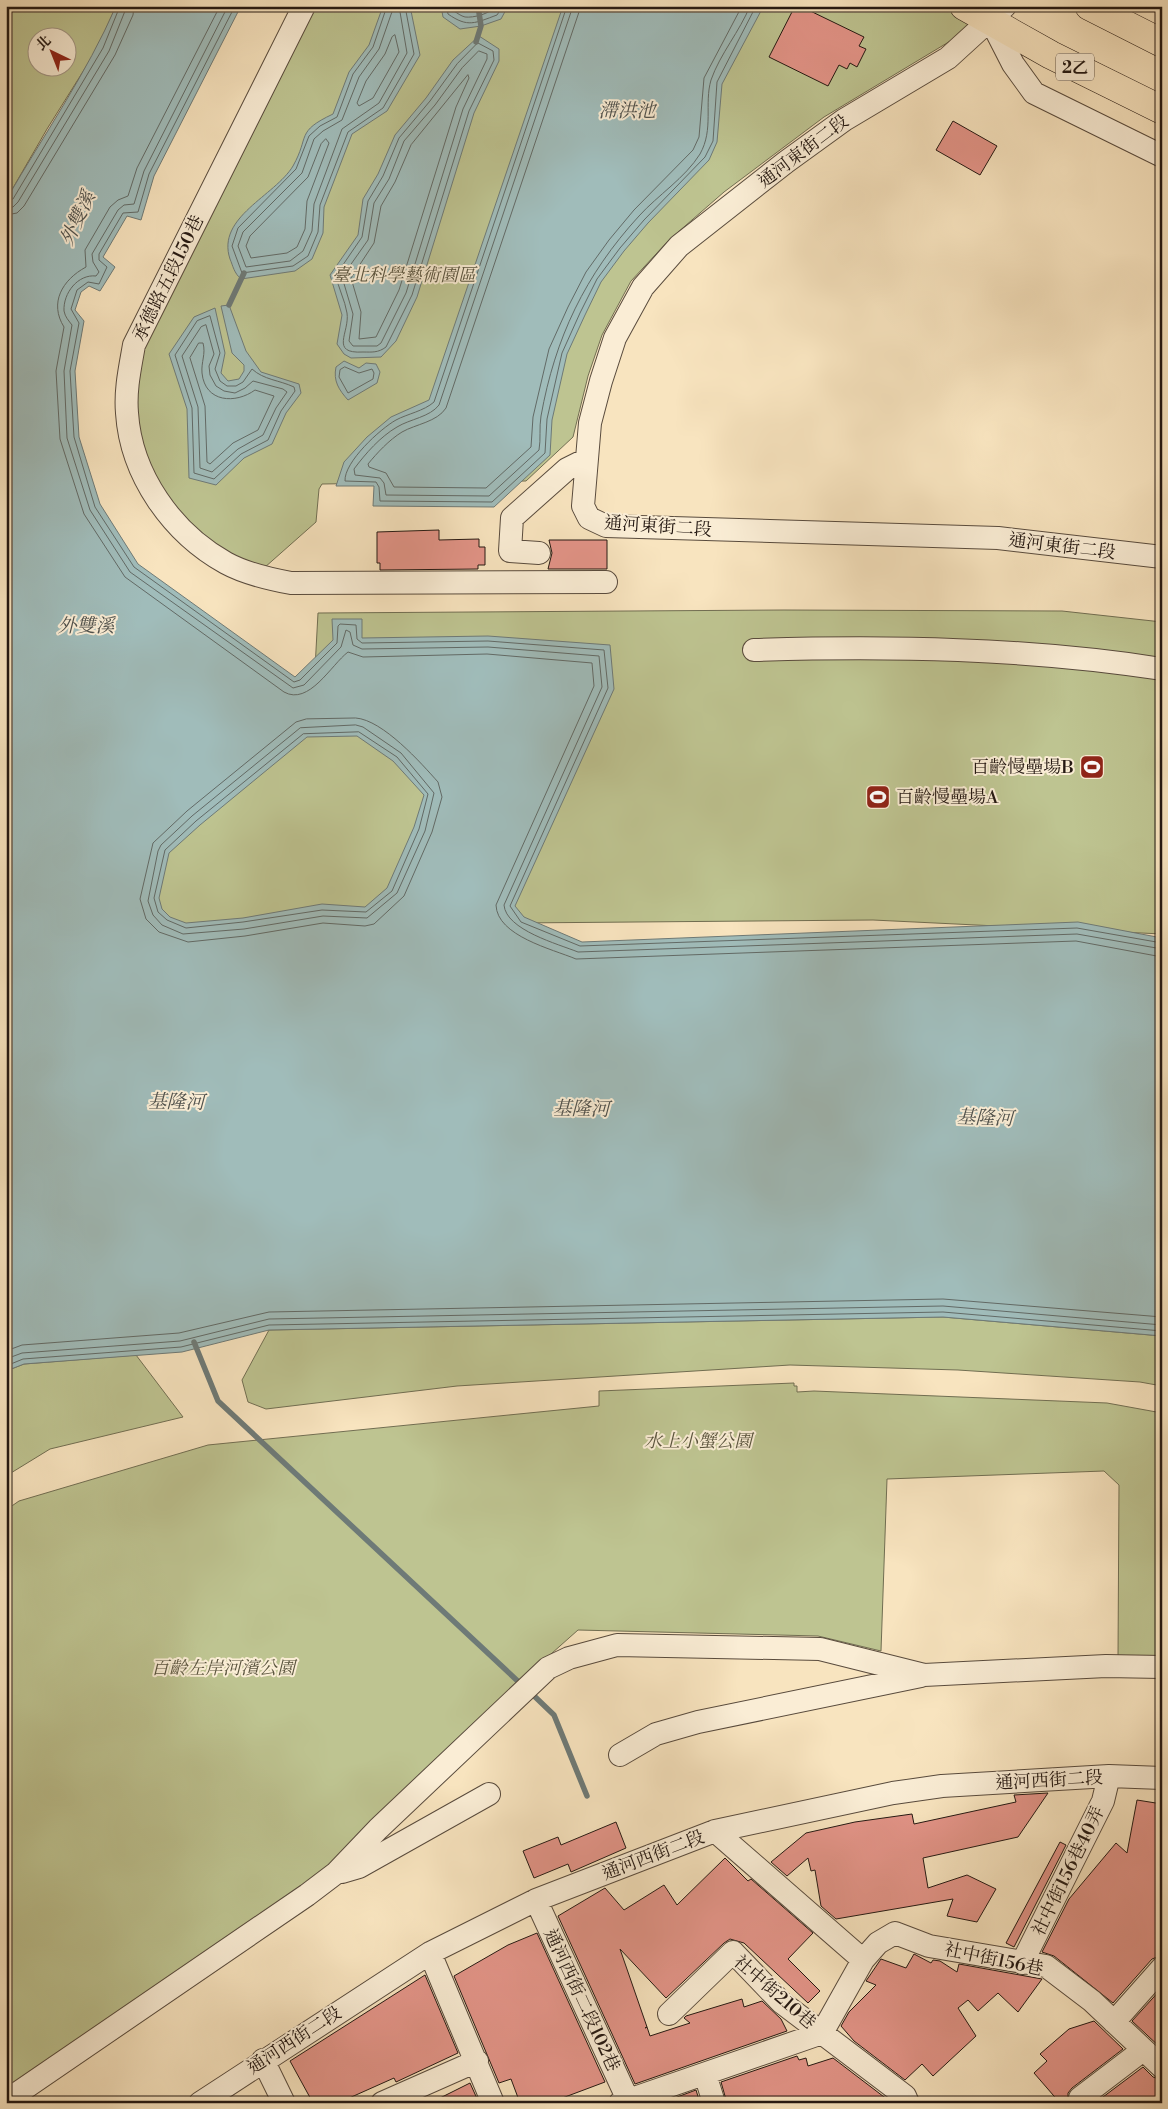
<svg xmlns="http://www.w3.org/2000/svg" width="1168" height="2109" viewBox="0 0 1168 2109" font-family="'Libre Bodoni','Noto Serif TC',serif">
  <style>
    .green { fill: #bec491; stroke: #716e52; fill-rule: evenodd }
    .water { fill: #a0bcba; stroke: #6e7a77; fill-rule: evenodd }
    .lines { fill: none; stroke-linecap: round; stroke-linejoin: round }
    .shore { stroke: #626a66; stroke-width: 1 }
    .stream { stroke: #6e7a77; stroke-width: 5.5 }
    .building { fill: #e39488; stroke: #241812 }
    .minor-casing { stroke: #594b3d; stroke-width: 24 }
    .major-casing { stroke: #241812; stroke-width: 29 }
    .minor { stroke: #faedd5; stroke-width: 22 }
    .major { stroke: #f8e4bf; stroke-width: 28 }
    .labels { text-anchor: middle; stroke-width: 4; stroke-linejoin: round; paint-order: stroke }
    .shield { fill: #faedd5; stroke: #64584c; stroke-width: 1 }
    .shield-label { font-size: 16px; font-weight: bold; fill: #241812 }
    .street-label { font-size: 18px; fill: #241812; stroke: #faedd5 }
    .park-label { font-size: 18px; font-style: italic; fill: #5a543e; stroke: #faedd5 }
    .poi-label { font-size: 18px; fill: #241812; stroke: #faedd5; text-anchor: end }
    .water-label { font-size: 19px; font-style: italic; fill: #4f514d; stroke: #faedd5 }
  </style>
  <rect width="100%" height="100%" fill="#f8e4bf"/>
  <filter id="stains"><feTurbulence type="fractalNoise" baseFrequency=".004" numOctaves="4"/><feColorMatrix values="0 0 0 0 .2 0 0 0 0 .09 0 0 0 0 .02 0 0 0 .5 -.17"/></filter>
  <radialGradient id="worn" r=".72"><stop offset=".6" stop-color="#630" stop-opacity="0"/><stop offset="1" stop-color="#630" stop-opacity=".3"/></radialGradient>
  <path class="green" d="M6 6H116L99 46 47 129 6 200ZM38 38H68V68H38Z
    M310 6H985L957 37 824 117 724 192 669 240 631 281 602 335 588 376 573 437 526 481 322 484 319 489 316 522 264 568 221 550 179 517 144 462 131 394 141 336Z
    M784 610 1062 611 1162 622V934L873 920 161 926 156 884 165 841 314 687 318 613Z
    M943 1317 1162 1336V1386L1140 1382 958 1370 790 1365 457 1386 266 1409 248 1402 242 1380 269 1330Z
    M136 1355 183 1417 50 1449 6 1476V1371L24 1364Z
    M794 1383V1386H797V1392L814 1391 1107 1403 1162 1413V1657L1118 1658 1119 1485 1104 1471 887 1479 881 1651 818 1636 578 1630 489 1709 304 1894 6 2101V1510L19 1501 208 1445 599 1406V1391Z"/>
  <path class="water" d="M116 6H241L154 176 141 220 127 216 103 257 115 267 100 291 89 286 81 292 75 310 84 321 75 371 79 437 100 504 138 564 295 677 333 640 332 619H362V638L488 636 610 645 614 689 515 906 524 917 582 942 1078 922 1162 938V1336L943 1317 269 1330 182 1352 24 1364 6 1371V200C43 136 87 73 116 6ZM357 736 393 761 424 795 414 827 387 888 365 907 322 904 243 918 186 923 170 917 162 909 159 898 169 853 200 825 307 737Z
    M383 6H410L420 55 387 111 352 134 324 207 323 233 312 259 295 271 241 279C234 273 233 266 230 259 216 217 275 196 293 166 310 136 295 132 333 114L349 72 369 45Z
    M441 6H508L501 19 481 26 460 29 443 17Z
    M563 6H759L762 9 722 84 717 142 709 160 648 223 624 251 601 282 585 315 567 354 552 420 550 455 494 507 373 506 374 486H336L344 462 367 437 391 417 429 400Z
    M479 36 499 49V61L474 113 417 297 396 341 381 357 351 358 344 354 337 344 342 315 330 275 358 235 363 199 378 174 395 135 426 98 453 60Z
    M229 305 246 351 261 372 299 384 301 393 286 413 272 444 244 458 216 485 189 478 187 409 169 354 194 317 215 308 225 353 221 373 228 381 239 379 244 371V365L232 353 221 306Z
    M344 361 359 368 366 363 376 364 380 372 377 383 348 400C339 390 333 381 336 367Z"/>
  <g class="lines">
    <path class="shore" d="M220 6 137 168 128 196 118 200 110 207 85 250 86 267C62 280 49 303 64 327L56 371 60 439 84 514 125 577 284 692C309 706 331 665 348 652L363 657 487 654 592 663 594 686 496 905C497 936 552 949 576 959L1076 941 1162 957
      M228 6 144 171 134 204 124 205 118 210 92 254 93 262 99 272 96 276C78 274 63 293 64 311 65 317 69 321 72 325L64 371 67 438 90 510 130 572 293 688 304 685 341 647 346 630 350 632 353 645 362 649 488 647 599 656 602 687 504 905C506 930 558 944 578 952L1077 934 1162 949
      M235 6 149 174 138 212 123 213 99 254V260L107 267 99 284 88 282 77 290 71 309 79 323 70 371 74 437 95 507 134 567 294 682 300 680 337 643 338 626 340 624 356 625 357 639 362 643 488 641 604 650 608 688 510 906 521 922 580 946 1077 928 1162 943
      M387 6 373 47 353 74 337 117 320 126 309 136 296 169 238 228 232 246 242 273 293 266 308 256 318 232 320 205 348 132 383 108 414 54 405 6
      M394 6 379 49 359 77 342 120 323 131 314 139 302 173 243 232 238 246 246 267 290 261 303 251 312 231 314 204 342 129 379 103 407 53 399 6
      M446 6 448 14C468 28 475 23 497 15L503 6
      M453 6 454 11C457 13 461 16 465 17 473 18 491 14 495 6
      M567 6 434 402C424 411 407 414 396 420 380 429 344 462 345 481L376 482 379 487 380 501 492 502 545 453 547 419 562 353 580 313 597 279 620 248 644 220 705 157 713 141 717 82 756 6
      M573 6 439 405C430 417 410 419 397 427 380 437 366 453 354 469L355 475 380 478 384 483 386 495 489 496 539 450C541 439 539 428 541 416 555 338 585 275 639 216 658 195 685 178 700 154 714 129 704 104 711 80 720 54 740 31 750 6
      M581 6 446 408C437 422 416 424 402 432 389 440 377 453 368 464L369 467 386 473 394 487 486 488 531 447 533 417 549 349 568 307 586 272 609 240 634 210 693 150 699 137 704 78 742 6
      M395 35 399 52 373 98 359 106 357 103 366 81 385 54 392 37Z
      M478 43 493 51 494 60 469 111 412 295 386 347C378 353 372 352 363 352 329 354 350 332 347 313 345 300 338 288 336 275L362 237 368 201 383 176 399 138 430 101 457 64Z
      M479 51 487 54V59L463 109 406 293 381 343 377 346H353L349 341 353 314 342 277 368 240 374 203 389 179 404 141 435 105 462 68Z
      M468 75 469 78 456 107 399 290 376 337 359 339 361 312 351 278 374 243 381 206 395 182 411 145Z
      M326 139 329 143 307 201 305 229 297 247 287 253 251 258 246 246 250 236 308 177 321 144Z
      M6 201 13 199 103 48 120 6
      M6 208 13 207 18 202 109 51 127 6
      M6 215 17 213 24 206 115 55 133 15 134 6
      M210 316 220 353 215 369 220 381 227 386H236L243 382 252 369C264 380 279 380 294 387L295 391 281 411 268 440 241 454 214 479 194 473 192 408 175 355 197 321Z
      M206 325 214 354 209 366 210 375 216 386 224 391 235 393 245 388 253 381 283 389 287 392 276 408 263 435 238 449 212 472 200 468 198 407 182 356 201 327Z
      M199 343H203C206 354 201 362 202 373 205 403 236 404 255 390L274 396 258 430 233 443 210 464 207 462 205 406 190 358Z
      M345 367 359 373 372 369 374 373 373 379 348 393 339 377 340 370Z
      M356 718C383 720 421 763 438 782L442 797 432 832 404 896 374 924 365 926 323 923 245 936 188 942 159 932 146 919 140 899 153 843 187 811 296 722 306 719Z
      M356 725 363 727 401 753 434 793 425 831 397 893 367 918 323 916 244 929 183 934 162 925 153 915 148 901 158 851 161 845 192 816 300 728Z
      M359 732 397 757 428 794 419 829 392 891 366 912 322 910 243 922 186 928 167 920 158 912 154 898 165 850 196 821 303 734Z
      M6 1351 22 1345 179 1333 269 1312 943 1299 1162 1317
      M6 1359 22 1353 180 1341 269 1319 943 1306 1162 1325
      M6 1366 23 1359 181 1347 269 1325 943 1312 1162 1331"/>
    <path class="stream" d="M476 42 481 26 478 6
      M229 305 244 273
      M194 1342 218 1401 523 1686
      M530 1692 554 1715 587 1796"/>
  </g>
  <path class="building" d="M795 6H800L864 37 859 46 866 49 857 67 850 63 847 69 839 65 828 86 769 57Z
    M953 121 997 146 980 175 936 150Z
    M439 530V540L479 539V547H485V565H478V569L380 570V563H377V532Z
    M549 540H607V569H548L552 553Z
    M1048 1793 1018 1837 923 1858 928 1888 967 1875 996 1889 977 1922 947 1916 953 1899 836 1919 821 1906 815 1870 811 1871 808 1858 787 1876 771 1862 806 1833 855 1822 912 1814 914 1824 1016 1802 1014 1795Z
    M1137 1800 1162 1804V1955L1152 1959 1113 2003 1054 1956 1042 1952 1069 1899 1116 1843 1127 1853Z
    M616 1822 626 1848 571 1872 568 1864 534 1878 523 1851 558 1837 561 1845Z
    M1060 1842 1066 1845 1014 1947 1006 1943Z
    M725 1858 748 1881 751 1879 813 1933 788 1959 820 1991 808 2003 744 1943 730 1939 724 1943 666 1998 620 1949 647 2027 645 2028 647 2027 650 2036 690 2023 684 2018 686 2016 742 1999 744 2007 762 2001 781 2019 787 2031 635 2084 558 1916 605 1888 624 1910 664 1885 677 1905Z
    M537 1933 605 2082 549 2103H520L511 2079 499 2083 454 1976 508 1945Z
    M914 1954 931 1963 933 1960 940 1961 957 1972 959 1964 1042 1979 1018 2012 998 1993 978 2011 968 2000 958 2008 976 2036 933 2076 922 2064 905 2080 854 2041 841 2026 849 2012 876 1985 866 1981 881 1959 906 1968Z
    M425 1975 458 2053 396 2082 394 2078 338 2103H313L290 2061Z
    M1162 1988V2049L1132 2021Z
    M1094 2021 1123 2049 1072 2088 1068 2093V2103H1060L1034 2073 1047 2061 1040 2054 1069 2029Z
    M797 2056 799 2060 806 2058 808 2066 833 2058 892 2103H727L721 2082Z
    M1143 2067 1153 2077 1162 2080V2093L1151 2103H1095Z
    M470 2083 479 2103H430Z
    M696 2090 700 2103H661Z"/>
  <g class="lines">
    <defs>
      <path id="minor" d="M304 6 134 345C130 368 125 390 127 413 131 475 172 533 226 563 246 574 269 579 291 583L606 582
        M1005 6 948 58 844 120 786 162 679 246 643 287 615 338 601 381 590 423 583 506 589 518 606 526 998 538 1162 557
        M991 21 1013 64 1034 93 1162 156
        M539 553 510 551 512 518 567 469 585 460
        M754 650C890 646 1027 648 1162 669
        M620 1755 656 1734 698 1722 921 1676
        M715 1831 863 1960
        M342 1872 359 1867 489 1794
        M536 1900 628 2100
        M430 1953 493 2103
        M1022 1963 1103 1801 1109 1776
        M669 2014 733 1952 781 2002 905 2096 908 2103
        M1114 2022 1162 1968
        M263 2060 284 2103
        M705 2074 714 2103
        M1080 2098 1143 2050
        M6 2101 307 1895 336 1873 378 1829 548 1668 569 1658 617 1645 820 1649 924 1675 1106 1666 1162 1667
        M200 2103 430 1953 536 1900 715 1831 893 1793 942 1786 1109 1776 1162 1778
        M382 2103 477 2061
        M620 2103 822 2033 863 1960 878 1943 895 1933 929 1946 1046 1966 1092 2001 1162 2067"/>
      <path id="major" d="M964 6 1051 55 1162 110
        M1089 6 1162 43"/>
    </defs>
    <use href="#minor" class="minor-casing"/>
    <use href="#major" class="major-casing"/>
    <use href="#minor" class="minor"/>
    <use href="#major" class="major"/>
  </g>
  <defs>
    <symbol id="stadium-square" viewBox="-11 -11 22 22"><rect x="-9" y="-9" width="18" height="18" rx="4" fill="#8f2418" stroke="#faedd5"/><path d="M0-5a6.5 5 0 1 0 0 10a6.5 5 0 1 0 0-10ZM-3.5-1.8h7v3.6h-7Z" fill="#fff"/></symbol>
  </defs>
  <g fill-rule="evenodd">
    <use href="#stadium-square" x="1078" y="753" width="28" height="28"/>
    <use href="#stadium-square" x="864" y="783" width="28" height="28"/>
  </g>
  <g class="labels">
    <rect class="shield" x="1056" y="53.5" width="38" height="27" rx="4"/>
    <g class="shield-label">
      <text x="1075" y="73">2乙</text>
    </g>
    <g class="street-label">
      <text transform="translate(803 151) rotate(-37)" y="6">通河東街二段</text>
      <text transform="translate(168 278) rotate(-64)" y="6">承德路五段150巷</text>
      <text transform="translate(658 526) rotate(4)" y="6">通河東街二段</text>
      <text transform="translate(1062 546) rotate(7)" y="6">通河東街二段</text>
      <text transform="translate(1049 1780) rotate(-3)" y="6">通河西街二段</text>
      <text transform="translate(653 1855) rotate(-21)" y="6">通河西街二段</text>
      <text transform="translate(1068 1871) rotate(-64)" y="6">社中街156巷40弄</text>
      <text transform="translate(994 1959) rotate(12)" y="6">社中街156巷</text>
      <text transform="translate(775 1992) rotate(41)" y="6">社中街210巷</text>
      <text transform="translate(582 2000) rotate(65)" y="6">通河西街二段102巷</text>
      <text transform="translate(294 2040) rotate(-33)" y="6">通河西街二段</text>
    </g>
    <g class="park-label">
      <text x="404" y="281">臺北科學藝術園區</text>
      <text x="698" y="1447">水上小蟹公園</text>
      <text x="223" y="1674">百齡左岸河濱公園</text>
    </g>
    <g class="poi-label">
      <text x="1074" y="773">百齡慢壘場B</text>
      <text x="896" y="803" text-anchor="start">百齡慢壘場A</text>
    </g>
    <g class="water-label">
      <text x="627" y="117">滯洪池</text>
      <text transform="translate(77 218) rotate(-65)" y="7">外雙溪</text>
      <text x="86" y="632">外雙溪</text>
      <text transform="translate(176 1101) rotate(1)" y="7">基隆河</text>
      <text transform="translate(581 1108) rotate(1)" y="7">基隆河</text>
      <text transform="translate(985 1117) rotate(2)" y="7">基隆河</text>
    </g>
  </g>
  <rect width="1168" height="2109" fill="none" stroke="#f8e4bf" stroke-width="25"/>
  <rect x="8" y="8" width="1153" height="2094" fill="none" stroke="#241812" stroke-width="2.5"/>
  <rect x="12" y="12" width="1143" height="2084" fill="none" stroke="#241812"/>
  <g transform="translate(52 52) rotate(317)"><circle r="24" fill="#faedd5" stroke="#a49887"/>
  <path d="M0-4L9 19L0 12L-9 19Z" fill="#8f2418"/>
  <text y="-8" font-size="14" font-weight="bold" text-anchor="middle" fill="#241812">北</text>
  </g>
  <rect width="100%" height="100%" filter="url(#stains)"/>
  <rect width="100%" height="100%" fill="url(#worn)"/>
</svg>
